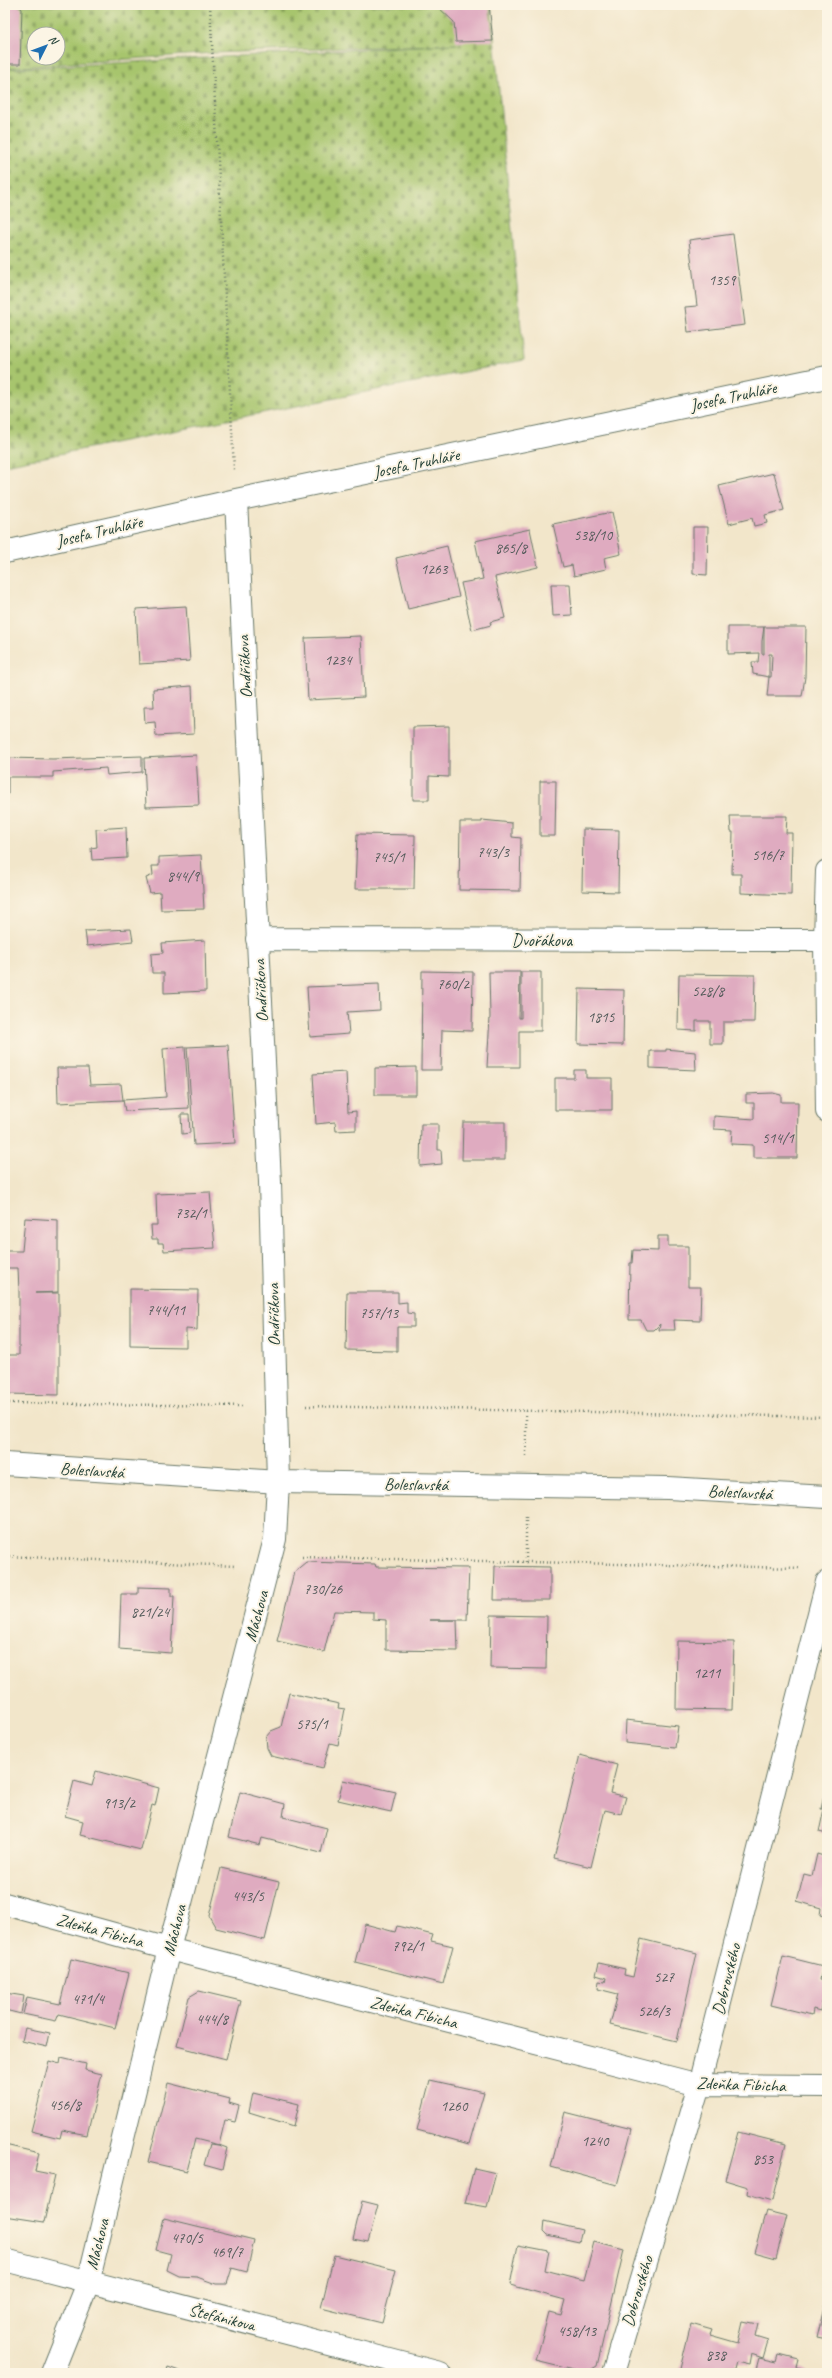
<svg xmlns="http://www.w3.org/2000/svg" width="832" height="2378" viewBox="0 0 832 2378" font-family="Caveat,sans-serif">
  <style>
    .cemetery { fill: url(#cemetery-stones); stroke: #638150; fill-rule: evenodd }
    .building { fill: #dfabc0; fill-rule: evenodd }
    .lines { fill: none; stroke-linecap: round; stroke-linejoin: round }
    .street-casing { stroke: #697868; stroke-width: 24 }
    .secondary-casing { stroke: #697868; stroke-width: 24 }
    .path { stroke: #697868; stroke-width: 2.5; stroke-dasharray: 1 3; stroke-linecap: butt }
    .street { stroke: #fff; stroke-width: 22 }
    .secondary { stroke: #fff; stroke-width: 22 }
    .labels { text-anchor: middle; stroke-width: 4; stroke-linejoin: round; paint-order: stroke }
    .number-label { font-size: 15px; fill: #4f5857 }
    .street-label { font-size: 17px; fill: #1f3d34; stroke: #fcf5e5 }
  </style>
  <defs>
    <pattern id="cemetery-stones" width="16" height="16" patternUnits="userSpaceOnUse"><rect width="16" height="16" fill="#a7c56d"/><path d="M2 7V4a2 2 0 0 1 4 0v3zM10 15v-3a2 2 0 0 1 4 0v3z" fill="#87a15a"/></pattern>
  </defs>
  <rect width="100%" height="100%" fill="#fcf5e5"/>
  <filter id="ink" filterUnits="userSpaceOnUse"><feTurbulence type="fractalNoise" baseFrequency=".025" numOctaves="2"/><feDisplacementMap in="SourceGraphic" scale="8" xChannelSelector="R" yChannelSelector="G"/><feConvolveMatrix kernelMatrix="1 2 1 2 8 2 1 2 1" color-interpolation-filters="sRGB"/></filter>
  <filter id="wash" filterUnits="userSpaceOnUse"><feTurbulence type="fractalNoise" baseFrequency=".012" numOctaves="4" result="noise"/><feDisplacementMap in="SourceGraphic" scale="16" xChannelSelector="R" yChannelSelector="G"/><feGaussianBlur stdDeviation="0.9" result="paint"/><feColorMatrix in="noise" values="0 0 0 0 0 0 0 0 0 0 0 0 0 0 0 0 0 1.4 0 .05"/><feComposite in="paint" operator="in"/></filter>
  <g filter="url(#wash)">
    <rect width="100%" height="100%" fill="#f2e6ca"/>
    <path class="cemetery" d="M5 5H491L524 360 5 465V69L457 44 214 53 5 68ZM34 34H58V58H34Z"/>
    <g id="blocks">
      <path class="building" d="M5 5H18L22 9 20 64H5Z
        M440 5H489L493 41 456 42 454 22 438 7Z
        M733 234 745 325 688 332 685 307 697 306 689 240Z
        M774 473 784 510 765 515 767 523 754 526 752 518 729 524 719 486Z
        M612 512 621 554 604 558 606 569 574 576 572 565 563 567 553 524Z
        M693 527H708L707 575 693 574Z
        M530 529 538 567 495 577 505 618 490 622 491 625 472 630 461 583 483 579 475 541Z
        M447 546 459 597 408 609 396 558Z
        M551 584H570L572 615 553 616Z
        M186 606 190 661 139 664 136 609Z
        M728 627H806L805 677 802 696H767L769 677 753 674 752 662H758L759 653 728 654ZM764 627V654H762V641ZM769 654H772L771 677H769Z
        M361 636 364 697 308 700 305 638Z
        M192 686 194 734 156 736 155 722 145 723 144 707H154L153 689Z
        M449 726V777L429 776V800H413V727Z
        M196 755 199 805 146 807 144 758Z
        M142 756V772L107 775 106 768 53 772V777H5V758L53 759Z
        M5 778H8V794H5Z
        M540 781H556L555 836H540Z
        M730 816H787L786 833H792L791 895 741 893V874H732L733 832H731Z
        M482 820 512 823V837L521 838 520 891 459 890 460 822H482Z
        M126 827 127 858 92 860 91 848 97 847 96 829Z
        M583 829 619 830 618 892 582 891Z
        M357 834 415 835 414 889H355Z
        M201 855 204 909 161 910 160 892 150 893 146 878 153 875 152 866H159V857Z
        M131 929 133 941 87 946 85 931Z
        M205 940 206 991 164 993V973H152L151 954 163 953 162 943Z
        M422 971 473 972 472 1031 442 1030 441 1070H421Z
        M489 972H520L519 1018H521V972H541V1031H519V1067H487L490 1017Z
        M679 974 755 975 754 1022H723V1044H710V1021H696V1031L678 1030Z
        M379 984 380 1010 347 1012 349 1034 310 1037 307 987Z
        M579 989 624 990 623 1045 578 1044Z
        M228 1045 235 1143 194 1145 187 1047Z
        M185 1047 189 1108 125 1111 123 1100 166 1097 163 1049Z
        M666 1049 695 1052 696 1070 650 1068V1051H666Z
        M416 1067V1095H375V1068Z
        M57 1068H88L90 1085 121 1084 123 1100 58 1103Z
        M574 1070H586V1078H612V1110H555V1078H574Z
        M346 1072 348 1112 356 1111V1130L336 1131 335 1122 316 1124 313 1074Z
        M5 1077H7V1094H5Z
        M773 1093 781 1095V1102H798L797 1158H753V1145L731 1144 732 1130 714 1129V1116L754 1119V1103H746V1094Z
        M181 1114H189L190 1133 182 1134Z
        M463 1122H505V1160H462Z
        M421 1124H438V1150H441L442 1164 420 1166Z
        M210 1192 215 1248 164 1251 163 1243H158V1239H152L151 1225H157L156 1194Z
        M25 1218 58 1220V1292L35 1293H59V1395L5 1394V1355H19V1292L18 1268H5V1251H22Z
        M658 1236H668V1246H688V1287H701L700 1321 674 1320 675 1330H659L660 1324 654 1330H646L641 1320H629L630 1263H632L633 1250 658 1251Z
        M130 1289 198 1290 197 1330 186 1329V1347L130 1346Z
        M347 1292H398V1303L407 1302V1313L414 1314V1327H397V1351L346 1350Z
        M306 1562 375 1564 376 1567 469 1568 467 1620H430H457L458 1651 386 1650V1620L373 1619V1612L334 1611 324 1652 277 1641 294 1572Z
        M495 1566 550 1567V1600H494Z
        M138 1587 171 1588V1596H174L171 1653 119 1649 121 1594H138Z
        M491 1615 547 1616 546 1669 490 1668Z
        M677 1641 734 1642 732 1710 676 1709Z
        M289 1693 339 1704 338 1708 345 1709 338 1745 330 1743 323 1768 271 1756 267 1748 266 1737 271 1731 281 1727Z
        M626 1720 678 1726 675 1748 625 1743Z
        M580 1755 617 1765 610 1793 626 1797 621 1814 605 1810 591 1867 554 1858Z
        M96 1771 159 1788 155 1806 152 1805 141 1850 80 1835 83 1821 65 1816 74 1781 92 1786Z
        M343 1780 396 1792 391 1812 338 1800Z
        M826 1787H827V1834L819 1832 824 1809H821Z
        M240 1792 285 1804 283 1817 327 1828 321 1853 262 1838 260 1845 229 1837Z
        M817 1854 827 1857V1917L820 1915 821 1908 797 1901 804 1874 812 1876Z
        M221 1868 279 1882 265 1940 216 1928 209 1916Z
        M365 1924 395 1932 397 1926 433 1935 431 1941 453 1946 443 1984 355 1962Z
        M641 1939 697 1953 677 2041 610 2025 618 1994 598 1989 599 1981 605 1982 606 1978 596 1975 599 1963 625 1969 624 1975 633 1977Z
        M783 1956 823 1966 820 1980 827 1981V1983L820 2011 813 2009 812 2015 771 2005Z
        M71 1959 129 1973 115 2028 59 2014 56 2021 23 2014 27 1997 60 2004Z
        M199 1991 241 2001 226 2059 177 2046 189 1997Z
        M5 1993 24 1996 21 2014 5 2010Z
        M25 2028 50 2033 47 2047 22 2041Z
        M61 2058 86 2064 85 2070 102 2074 87 2135 62 2130 60 2138 31 2131 49 2061 60 2064Z
        M430 2080 484 2092 469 2144 417 2130Z
        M168 2083 230 2099 229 2103 239 2106 235 2122 225 2120 219 2145 227 2148 222 2170 204 2165 210 2144 219 2145 195 2139 187 2171 148 2162Z
        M253 2093 299 2104 294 2126 249 2112Z
        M565 2112 632 2129 617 2185 551 2167Z
        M738 2132 786 2144 772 2201 747 2194 748 2187 725 2180Z
        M825 2137 827 2138V2178H824Z
        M5 2145 39 2153 35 2171 55 2175 44 2222 5 2216Z
        M474 2168 496 2173 487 2207 465 2203Z
        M362 2201 378 2205 368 2242 353 2239Z
        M766 2211 787 2216 776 2258 754 2252Z
        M164 2218 254 2240 247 2272 232 2268 227 2284H216L197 2277 179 2276 167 2270 171 2254 156 2250Z
        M544 2221 582 2230 579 2242 547 2235 543 2231Z
        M594 2242 624 2250 597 2366 585 2373 536 2361 549 2312 561 2315 565 2300 510 2285 518 2245 549 2251 545 2270 584 2280Z
        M334 2255 396 2270 382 2323 321 2308Z
        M826 2299H827V2339L817 2337Z
        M743 2321 758 2324 755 2337 768 2341 763 2358 751 2354 749 2365 736 2362 733 2373H679L691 2324 712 2330 710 2335 738 2343Z
        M778 2355 798 2360 796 2367 807 2370V2373H755L759 2358 776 2362Z
        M168 2367 185 2373H166Z"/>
    </g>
  </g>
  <g filter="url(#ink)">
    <use href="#blocks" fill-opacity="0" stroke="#697868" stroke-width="1"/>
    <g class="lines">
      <defs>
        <path id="street" d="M5 552 236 500 827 377
          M827 871 825 940 827 1111
          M257 939 827 940
          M5 1904 169 1949 699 2085 827 2086
          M5 2260 440 2373
          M52 2373 88 2283 169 1949 275 1539 278 1482 270 1182 236 500
          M613 2373 699 2085 827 1582"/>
        <path id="secondary" d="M5 1464 278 1482 668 1488 827 1497"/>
      </defs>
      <use href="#street" class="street-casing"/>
      <use href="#secondary" class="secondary-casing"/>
      <path class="path" d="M210 5 234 470
        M5 1403 245 1406
        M306 1406 827 1417
        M526 1411V1456
        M526 1517V1562
        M5 1556 236 1566
        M302 1557 801 1568"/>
      <use href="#street" class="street"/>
      <use href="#secondary" class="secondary"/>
    </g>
  </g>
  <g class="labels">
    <g class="number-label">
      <text x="722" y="285">1359</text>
      <text x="593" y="540">538/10</text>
      <text x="511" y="553">865/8</text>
      <text x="434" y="574">1263</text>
      <text x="338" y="665">1234</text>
      <text x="493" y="857">743/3</text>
      <text x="768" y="860">516/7</text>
      <text x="389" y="862">745/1</text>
      <text x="183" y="881">844/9</text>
      <text x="453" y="989">760/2</text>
      <text x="708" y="996">528/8</text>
      <text x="601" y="1022">1815</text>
      <text x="778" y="1143">514/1</text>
      <text x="191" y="1218">732/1</text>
      <text x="166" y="1315">744/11</text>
      <text x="379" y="1318">757/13</text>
      <text x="323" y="1594">730/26</text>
      <text x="150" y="1617">821/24</text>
      <text x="707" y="1678">1211</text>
      <text x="312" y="1729">575/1</text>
      <text x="119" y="1808">913/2</text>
      <text x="248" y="1901">443/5</text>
      <text x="408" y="1951">792/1</text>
      <text x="664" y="1982">527</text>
      <text x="88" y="2004">471/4</text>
      <text x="654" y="2016">526/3</text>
      <text x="212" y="2024">444/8</text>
      <text x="65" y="2110">456/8</text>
      <text x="454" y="2111">1260</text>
      <text x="595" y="2146">1240</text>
      <text x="763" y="2164">853</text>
      <text x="187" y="2243">470/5</text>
      <text x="227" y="2257">469/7</text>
      <text x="577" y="2336">458/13</text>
      <text x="716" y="2360">838</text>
    </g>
    <g class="street-label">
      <text transform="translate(733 396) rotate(-12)" y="6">Josefa Truhláře</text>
      <text transform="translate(416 463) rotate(-12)" y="6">Josefa Truhláře</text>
      <text transform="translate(99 531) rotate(-13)" y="6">Josefa Truhláře</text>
      <text transform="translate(244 667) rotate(-93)" y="6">Ondříčkova</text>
      <text x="542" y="946">Dvořákova</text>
      <text transform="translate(260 991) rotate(-93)" y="6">Ondříčkova</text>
      <text transform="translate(273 1315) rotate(-91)" y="6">Ondříčkova</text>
      <text transform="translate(92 1470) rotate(4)" y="6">Boleslavská</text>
      <text transform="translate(416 1484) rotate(1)" y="6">Boleslavská</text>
      <text transform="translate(740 1492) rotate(3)" y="6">Boleslavská</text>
      <text transform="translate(256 1616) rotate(-75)" y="6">Máchova</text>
      <text transform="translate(100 1930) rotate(15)" y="6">Zdeňka Fibicha</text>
      <text transform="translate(174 1930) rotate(-76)" y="6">Máchova</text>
      <text transform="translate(726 1979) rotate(-76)" y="6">Dobrovského</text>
      <text transform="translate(414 2012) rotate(14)" y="6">Zdeňka Fibicha</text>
      <text transform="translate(741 2084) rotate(2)" y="6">Zdeňka Fibicha</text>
      <text transform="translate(97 2244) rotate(-76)" y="6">Máchova</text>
      <text transform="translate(637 2291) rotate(-73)" y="6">Dobrovského</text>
      <text transform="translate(222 2317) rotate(14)" y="6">Štefánikova</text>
    </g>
  </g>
  <rect width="832" height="2378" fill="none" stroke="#fcf5e5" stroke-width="20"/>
  <g transform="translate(46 46) rotate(48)"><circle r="19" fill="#fcf5e5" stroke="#a4ab9e"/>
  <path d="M0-3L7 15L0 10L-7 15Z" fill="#1f6fb2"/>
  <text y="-6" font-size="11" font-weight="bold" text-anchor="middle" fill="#1f3d34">N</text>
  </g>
</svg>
